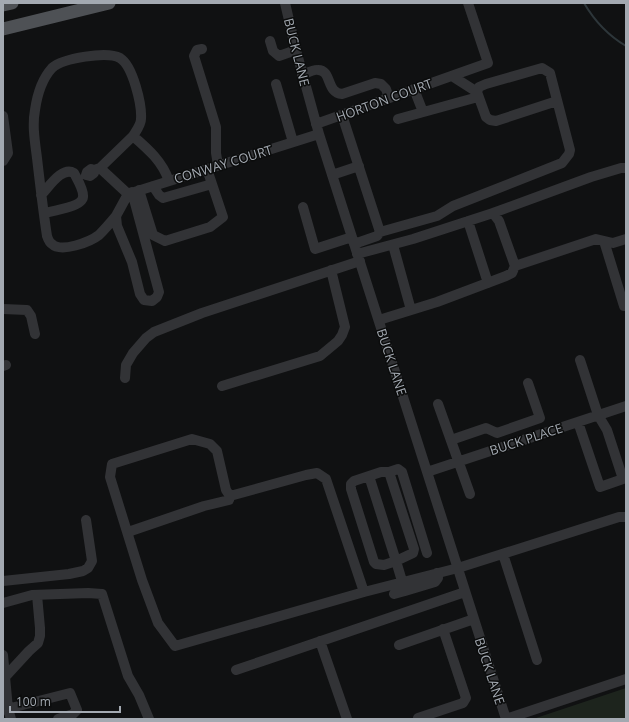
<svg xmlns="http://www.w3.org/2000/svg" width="629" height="722" viewBox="0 0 629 722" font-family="'Open Sans',sans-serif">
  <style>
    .green { fill: #1d241d }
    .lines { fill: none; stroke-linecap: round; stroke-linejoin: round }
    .stream { stroke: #2d363a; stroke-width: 2 }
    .minor { stroke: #323336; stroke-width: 10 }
    .major { stroke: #4e5155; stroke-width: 13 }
    .labels { text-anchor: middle; stroke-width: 3; stroke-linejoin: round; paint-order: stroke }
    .street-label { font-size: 13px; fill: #a3a9b1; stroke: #0b0c0c }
  </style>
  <rect width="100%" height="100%" fill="#101112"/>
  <path class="green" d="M626 688V719H533Z"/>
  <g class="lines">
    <path class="stream" d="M584 3C594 20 609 36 626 46"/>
    <path class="minor" d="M285 3 296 50 319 134 506 719
      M270 41 273 51 279 56 296 50
      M202 49 197 50 194 56 216 127V153L218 165
      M302 75C307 73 314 69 318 70 332 70 326 93 342 94L375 83 381 84 386 89 389 98
      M276 84 293 142
      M414 89 423 112
      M477 92 486 117 490 120 496 121 557 101
      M342 115 380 232 377 236 354 244
      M3 116 8 153 3 161
      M398 119 478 97
      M316 124 488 63 468 3
      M94 170V173L90 176 86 175 87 172 91 169 94 170 100 168
      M332 175 359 166
      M153 186 159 195 163 198 212 184
      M139 190 153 235 165 241 210 227 223 217 207 169
      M128 194 116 216 117 226 132 262 140 294 144 300 152 301 157 297 159 292 132 192
      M128 194 319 134
      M128 194 100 168 133 136C148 149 162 161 169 181
      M41 195C49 187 62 166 74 173 77 179 84 190 83 197 82 207 52 211 44 213
      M303 207 315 249 352 237
      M493 213 591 177 621 168H626
      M116 216C111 222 105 229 99 235 90 242 61 253 52 244 50 243 48 239 47 236 43 210 40 184 37 158 35 142 32 126 35 110 37 96 42 79 52 68 63 58 107 51 120 58 133 66 142 105 141 119 141 125 136 131 133 136
      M468 221 488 283
      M380 232 437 216 453 206 562 163 569 154 570 150 550 73 542 68 486 84 479 87 477 92 452 76
      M604 241 624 306H626
      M393 245 411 310
      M357 254 413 239 493 213 499 221 515 266 512 273 506 276 437 302 379 320
      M515 266 596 239 613 243 626 239
      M3 309 27 310 31 316 35 334
      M3 366 6 365
      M125 378 126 365 133 353 146 338 154 332 202 313 360 261
      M222 386 320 356 338 341 342 335 345 327 331 270
      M438 404 470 494
      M578 422 600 487 623 479 607 430 598 415 580 360
      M451 440 486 428 497 433 540 418 528 383
      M389 472 398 469 402 472 427 553
      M427 472 626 406
      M369 476 396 561 384 565 376 564 374 562 351 489V484L354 481 381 472H389L414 549 413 553 396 561 405 591 435 582 438 578 437 573
      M128 532 204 506 229 500 230 496
      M503 554 537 660
      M3 581 69 574 83 571 88 568 92 561 86 520
      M364 592 326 479 317 473 306 475 230 496 226 490 217 451 210 444 192 439 112 464 110 477 142 580 158 623 175 646 364 592 458 568 619 517H626
      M394 594 405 591
      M3 603 32 595 88 593 102 594 128 676 139 695 149 719
      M320 641 347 719
      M399 645 474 619
      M3 655 8 709 11 719
      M236 670 465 592
      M5 677 29 651 38 643 40 636V628L37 595
      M3 710 70 693 77 710 73 714 58 719
      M418 718 463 703 466 698 443 629
      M506 719 626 679"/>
    <path class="major" d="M3 5 12 3
      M3 29 109 3"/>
  </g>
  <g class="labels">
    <g class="street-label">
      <text transform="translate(297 52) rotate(76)" y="5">BUCK LANE</text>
      <text transform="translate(384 100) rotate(-20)" y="5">HORTON COURT</text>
      <text transform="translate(223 164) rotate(-17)" y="5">CONWAY COURT</text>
      <text transform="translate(392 362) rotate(72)" y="5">BUCK LANE</text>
      <text transform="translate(526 439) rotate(-18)" y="5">BUCK PLACE</text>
      <text transform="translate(490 671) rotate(72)" y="5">BUCK LANE</text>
    </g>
  </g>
  <rect width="629" height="722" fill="none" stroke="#a3a9b1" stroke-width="8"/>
  <path d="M10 706v6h110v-6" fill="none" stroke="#a3a9b1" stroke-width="2"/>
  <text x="16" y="706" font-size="12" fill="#a3a9b1" stroke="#0b0c0c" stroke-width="3" paint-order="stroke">100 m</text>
</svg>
